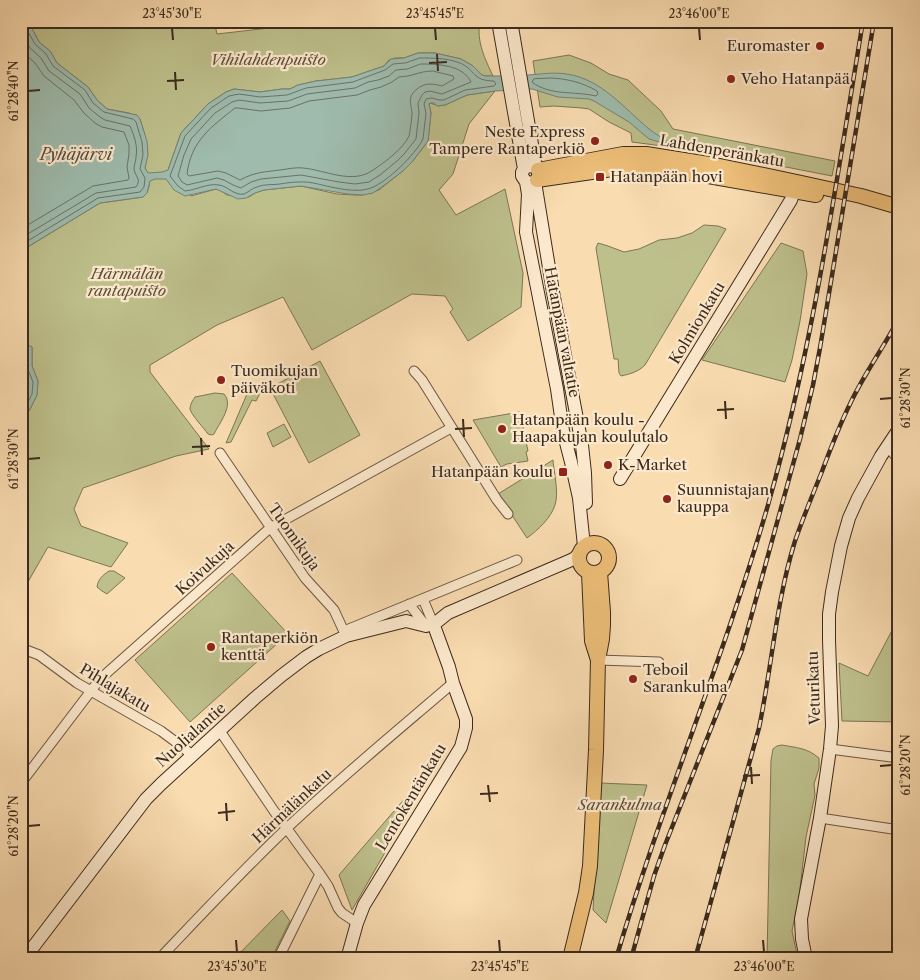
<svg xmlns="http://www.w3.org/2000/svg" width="920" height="980" viewBox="0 0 920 980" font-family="'Libre Caslon Text',serif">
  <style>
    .green { fill: #bec08c; stroke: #7c7554 }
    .water { fill: #9ebbad; stroke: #768173 }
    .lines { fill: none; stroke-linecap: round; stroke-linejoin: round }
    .shore { stroke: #6c7265; stroke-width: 1 }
    .street-casing { stroke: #6b5642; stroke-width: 11 }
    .secondary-casing { stroke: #3b2a1d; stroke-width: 14 }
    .primary-casing { stroke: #3b2a1d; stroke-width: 16 }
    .street { stroke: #fce8cc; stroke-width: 9 }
    .secondary { stroke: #fce8cc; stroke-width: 12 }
    .primary { stroke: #edbe78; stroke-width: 14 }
    .rail-casing { stroke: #3b2a1d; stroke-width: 4.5 }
    .rail { stroke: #fce8cc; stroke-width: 2.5; stroke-dasharray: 8; stroke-linecap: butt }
    .ticks { fill: none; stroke: #3b2a1d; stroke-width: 2 }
    .poi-dot { fill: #8f2418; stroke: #fce8cc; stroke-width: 2 }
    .labels { text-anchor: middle; stroke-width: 4.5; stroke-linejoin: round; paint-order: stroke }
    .poi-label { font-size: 15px; fill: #3b2a1d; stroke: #fce8cc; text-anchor: start }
    .park-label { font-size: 15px; font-style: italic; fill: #5c5039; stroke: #fce8cc }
    .street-label { font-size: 15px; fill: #3b2a1d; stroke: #fce8cc }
    .water-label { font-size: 16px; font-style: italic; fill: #544e41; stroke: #fce8cc }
    .neatline { fill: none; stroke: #3b2a1d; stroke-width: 2 }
    .ticks-label { font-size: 12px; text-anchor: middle; fill: #3b2a1d }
  </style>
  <rect width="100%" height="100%" fill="#fadcb1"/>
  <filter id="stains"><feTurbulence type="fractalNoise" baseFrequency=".004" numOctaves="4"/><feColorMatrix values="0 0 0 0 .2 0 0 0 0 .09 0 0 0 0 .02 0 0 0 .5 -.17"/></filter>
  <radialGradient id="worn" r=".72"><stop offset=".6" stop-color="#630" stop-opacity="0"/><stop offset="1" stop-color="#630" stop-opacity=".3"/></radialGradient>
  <path class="green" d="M28 21H214L217 34 330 21H480C476 41 485 59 493 76H486L482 75 473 66 461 59 435 53H418L404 58H395L389 60 384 66 352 77 316 81 298 85 290 89H282L260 92 234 89 226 92 208 104 181 133 168 170 191 196 216 189 220 190 227 195 249 197 255 193 264 190 301 186 337 194 355 195H362L379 190 404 170 412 162 425 145 428 141 431 113 429 104 430 103 439 106 445 105 467 95 495 91 469 124 453 174 439 190 456 215 505 189 523 273 521 307 468 341 450 312 453 309 445 296 412 294 312 350 283 297 217 325 150 365V372L209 449 176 456 83 488 74 509 81 526 128 543 111 567 48 547 21 594V419L29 411 37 395 38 381 32 366V347L21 342V251L100 203 143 197C152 188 150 179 145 168 149 149 146 138 140 119L129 113 107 109 97 100 88 87 57 63 50 51 39 42Z
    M569 55 591 63 609 74 628 80 661 111 673 129 835 161 832 176 709 152 632 142 631 133 609 122 589 109 582 108 554 106 540 107 533 61Z
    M704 225 718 226 726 229 645 365C638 372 630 374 621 376L619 373 618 359H614L596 248 598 243 608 246 624 252 639 249 659 240 677 238 692 233Z
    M781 243 803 251 807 274 800 321 792 360 785 382 702 360Z
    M320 361 360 435 309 463 270 388Z
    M259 392 260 393 256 401 252 400 231 442 226 443 247 394Z
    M215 393 224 394C234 405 220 422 214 434L212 435 208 434C204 428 192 416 190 409 190 404 193 400 195 397Z
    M520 412 528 451 526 452 528 461 507 464 501 467 473 420Z
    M284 424 291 437 273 447 267 433Z
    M553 460C554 473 559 493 555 505 551 518 538 530 527 538L498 494Z
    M109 571H114L125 578 107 594 102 591 97 587C98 579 103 575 109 571Z
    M232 573 288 634 190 722 135 660Z
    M897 621 899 622V722L842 721 839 663 868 676Z
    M782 745C798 748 807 748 819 758V768L814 784 815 795 806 837 799 897 792 931 798 959H767L771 760 773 749 777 746Z
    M438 760 352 910 339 875Z
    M600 783 647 785 606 923 593 910Z
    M282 910 290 921 271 959H234Z"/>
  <path class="water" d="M21 21H28L39 42 50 51 57 63 88 87 97 100 107 109 137 115 140 119 147 141 148 155 145 168 148 173 162 172 168 170 181 133 208 104 226 92 234 89 260 92 282 89H290L298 85 316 81 352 77 384 66 391 59 404 58 418 53H435L461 59 473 66 482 75 486 76C500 76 514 76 528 75 541 74 554 72 567 74 601 79 624 108 649 129 655 134 662 137 668 142L663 143 649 139 629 122 594 101 589 99 558 97 532 89 495 91 467 95 445 105 437 106 434 103H430L429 104 431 113 428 141 425 145 412 162 404 170 386 184 373 193 363 195 347 194 301 186 264 190 255 193 246 198 238 199 216 189 185 196 174 190 166 179H155L150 181 147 193 143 197 100 203 21 251Z
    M21 342 32 347V366L38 381 37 395 29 411 21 419Z"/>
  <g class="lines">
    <path class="shore" d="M21 32 30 48 41 58 49 71 80 94 89 108 100 117 105 120 130 126C134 135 138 146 136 157 136 161 134 165 134 169 135 177 142 179 136 187L96 193 21 238
      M21 48 25 54 35 63 44 76 74 100 84 113 95 123 102 127 124 132 129 145V154L127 167 129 178 128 180 93 186 21 229
      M420 58C433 58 447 58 460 63 476 70 472 81 494 81L496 84 494 86 465 90 444 100H439L432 98 426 99 424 104 426 113 423 139C415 155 387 182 371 188 360 192 347 190 336 188 324 186 311 181 299 182 292 182 286 183 280 184 272 185 264 184 257 187 252 188 249 192 244 194 234 196 228 186 219 185 208 183 196 190 185 191L178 186 170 176 185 136 211 108 229 96 239 94 260 97 287 95 306 88 353 82 385 70 393 64 405 63Z
      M421 64C438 64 463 65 471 82L442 94 430 91 425 92 422 95 418 103 419 113 416 139 404 154 397 161 380 175 369 182 355 184 339 182 301 175 261 179 251 182 241 188 233 185 224 180 217 178 187 185 182 182 178 176 184 155 191 139 215 113 232 102 239 100 260 103 288 101 307 94 355 88 368 82 378 80 389 76 396 70 407 69Z
      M433 71 453 76 454 79 442 86C434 84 425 82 417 89 407 97 411 103 412 113 412 117 410 132 409 136 403 149 385 162 373 170 353 185 325 170 303 168 296 167 288 169 280 170 264 172 255 172 240 180L226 173 218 171 189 176 187 174C191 141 211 127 235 108H238L261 111 290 108 309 101 357 95 370 90 381 87 392 82 399 77 408 76 423 72Z
      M552 78C569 79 583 83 597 91L598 94 596 96C575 91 550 96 532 82L534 79Z
      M21 245 98 198 140 192 144 187 145 178 140 169 143 155 142 142 136 122 133 119 104 112 93 103 85 90 53 66 46 54 35 44 24 25V21
      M21 347 27 351V367L33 382 32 394 25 408 21 412"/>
    <defs>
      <path id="street" d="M414 371 422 380 497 500 508 514
        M887 446 899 460
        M220 453 305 578 334 610 346 636
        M423 599 433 623
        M409 604 426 626
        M344 631 517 560
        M21 648 39 655 77 683 161 731 184 748 192 756
        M598 660 659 662
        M220 731 274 811 320 874 328 886 338 908 342 913 357 923
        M830 749 899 758
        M21 783 100 679 270 528 451 428
        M820 818 899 830
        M159 959C201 915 243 870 287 828 340 778 397 731 453 683
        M278 959 320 874"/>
      <path id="secondary" d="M498 21 524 169
        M511 21 536 168
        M526 182 532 183 537 180 539 173C537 167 533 165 526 167L522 172V176L526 182 528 194 526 232 557 389 563 431 571 462 579 498 584 546
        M535 182 553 292 582 445 585 473 586 503
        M620 479 791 200 797 183
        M24 959 146 799 161 784 255 698 281 676 306 657 319 649 346 636 406 621 426 626 438 621 448 613 569 561 575 558 580 552
        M347 959 357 923 364 905 461 747 466 728V719L453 683 449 667 433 623
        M806 959 802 939 801 919 820 818 830 749 832 726 829 640V614L832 592 841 546 849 518 858 498 881 456 899 429"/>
      <path id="primary" d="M538 170 623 154H646L715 165 797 182 861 196 899 207
        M537 180 619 168 643 167 697 174 816 195
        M579 558a15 15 0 1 1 30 0a15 15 0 1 1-30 0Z
        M589 573 592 641 598 660
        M570 959 586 893 590 866 596 750 598 660 602 639 603 625V612L600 572"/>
    </defs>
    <use href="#street" class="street-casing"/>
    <use href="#secondary" class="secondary-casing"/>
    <use href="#primary" class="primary-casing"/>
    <use href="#street" class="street"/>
    <use href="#secondary" class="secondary"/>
    <use href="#primary" class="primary"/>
    <defs>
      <path id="rail" d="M616 959C661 806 724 658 768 505 813 347 836 183 863 21
        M631 959 654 876 665 845 742 650 800 439 813 385 820 348 874 21
        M695 959 759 728C772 666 776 602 795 541 803 518 812 496 821 474 830 450 839 426 850 404 864 374 884 347 899 318"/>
    </defs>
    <use href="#rail" class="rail-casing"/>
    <use href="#rail" class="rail"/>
  </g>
  <path class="ticks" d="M172 28 173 40M435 28 436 40M699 28 700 40M437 54 438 71M429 63 447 62M175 72 176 90M167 81 184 80M28 91 40 90M880 399 892 398M725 401 726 419M717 410 734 409M463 419 464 437M455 429 472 428M201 438 202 455M192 447 210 446M28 459 40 458M880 766 892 765M751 767 752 784M743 776 760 775M488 785 490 802M480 794 498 793M226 803 227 821M218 813 235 811M28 826 40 825M236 940 237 952M499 940 500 952M763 940 764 952"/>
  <g class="poi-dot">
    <circle cx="820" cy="46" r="5"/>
    <circle cx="731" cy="79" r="5"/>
    <circle cx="595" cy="141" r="5"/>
    <rect x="595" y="172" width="10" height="10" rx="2.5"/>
    <circle cx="221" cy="380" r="5"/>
    <circle cx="502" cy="429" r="5"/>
    <circle cx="608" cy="465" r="5"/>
    <rect x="558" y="467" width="10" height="10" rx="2.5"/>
    <circle cx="667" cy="499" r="5"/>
    <circle cx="211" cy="647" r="5"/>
    <circle cx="633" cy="679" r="5"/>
  </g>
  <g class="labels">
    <g class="poi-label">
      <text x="810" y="51" text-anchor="end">Euromaster</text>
      <text x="741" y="84">Veho Hatanpää</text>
      <text x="585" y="137" text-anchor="end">Neste Express<tspan x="585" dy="17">Tampere Rantaperkiö</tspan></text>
      <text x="610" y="182">Hatanpään hovi</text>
      <text x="231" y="376">Tuomikujan<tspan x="231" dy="17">päiväkoti</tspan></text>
      <text x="512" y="425">Hatanpään koulu -<tspan x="512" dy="17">Haapakujan koulutalo</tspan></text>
      <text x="618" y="470">K-Market</text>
      <text x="553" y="477" text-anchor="end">Hatanpään koulu</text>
      <text x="677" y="495">Suunnistajan<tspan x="677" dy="17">kauppa</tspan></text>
      <text x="221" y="643">Rantaperkiön<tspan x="221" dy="17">kenttä</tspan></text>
      <text x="643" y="675">Teboil<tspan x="643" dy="17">Sarankulma</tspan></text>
    </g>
    <g class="park-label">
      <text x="268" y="65">Vihilahdenpuisto</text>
      <text x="127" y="279">Härmälän<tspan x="127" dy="17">rantapuisto</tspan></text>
      <text x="620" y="810">Sarankulma</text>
    </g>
    <g class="street-label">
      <text transform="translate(722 151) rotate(10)" y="5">Lahdenperänkatu</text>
      <text transform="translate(697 323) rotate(-59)" y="5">Kolmionkatu</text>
      <text transform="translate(562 332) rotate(79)" y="5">Hatanpään valtatie</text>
      <text transform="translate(294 537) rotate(55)" y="5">Tuomikuja</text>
      <text transform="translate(205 568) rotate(-42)" y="5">Koivukuja</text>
      <text transform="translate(115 688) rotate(31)" y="5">Pihlajakatu</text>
      <text transform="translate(814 688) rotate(-92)" y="5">Veturikatu</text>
      <text transform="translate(191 735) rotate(-42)" y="5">Nuolialantie</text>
      <text transform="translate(411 797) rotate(-59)" y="5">Lentokentänkatu</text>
      <text transform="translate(292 806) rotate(-43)" y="5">Härmälänkatu</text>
    </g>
    <g class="water-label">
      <text x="76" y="160">Pyhäjärvi</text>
    </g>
  </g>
  <rect width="920" height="980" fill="none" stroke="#fadcb1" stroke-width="55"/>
  <rect x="28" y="28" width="864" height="924" class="neatline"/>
  <g class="ticks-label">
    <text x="172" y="18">23°45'30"E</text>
    <text x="435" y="18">23°45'45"E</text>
    <text x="699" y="18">23°46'00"E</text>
    <text transform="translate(14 91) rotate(-90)" y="4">61°28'40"N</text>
    <text transform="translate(906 398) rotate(-90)" y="4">61°28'30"N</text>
    <text transform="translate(14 459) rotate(-90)" y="4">61°28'30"N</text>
    <text transform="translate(906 765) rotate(-90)" y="4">61°28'20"N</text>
    <text transform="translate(14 826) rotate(-90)" y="4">61°28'20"N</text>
    <text x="237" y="971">23°45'30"E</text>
    <text x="500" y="971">23°45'45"E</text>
    <text x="764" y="971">23°46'00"E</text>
  </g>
  <rect width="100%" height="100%" filter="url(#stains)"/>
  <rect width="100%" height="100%" fill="url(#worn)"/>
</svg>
